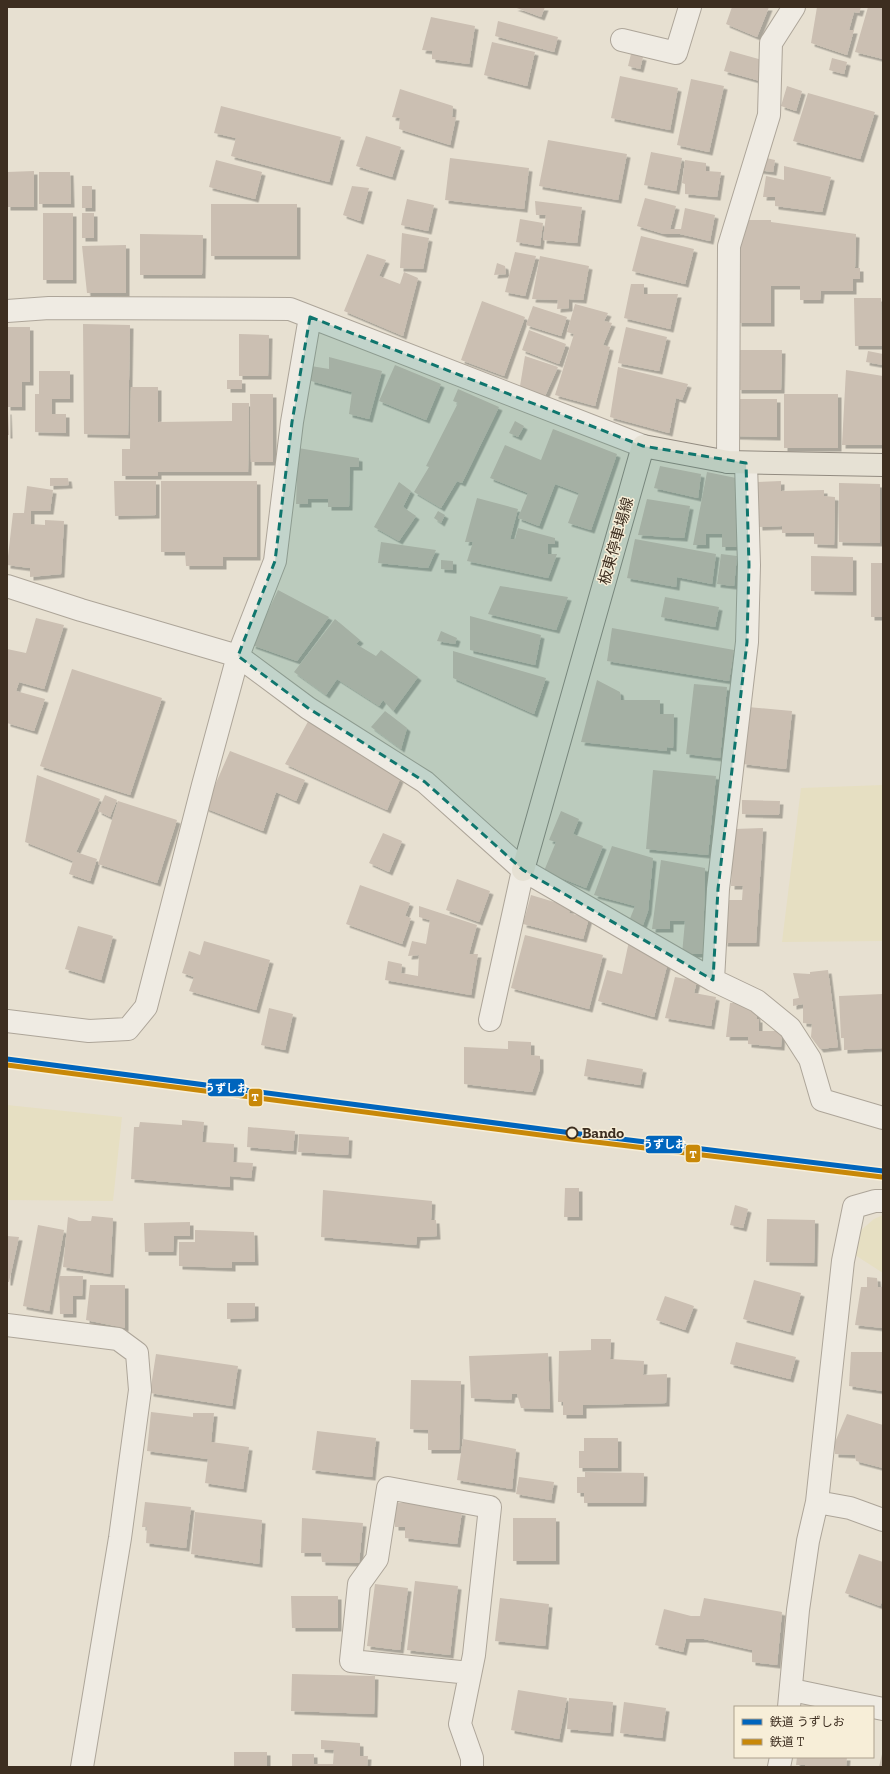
<svg xmlns="http://www.w3.org/2000/svg" width="890" height="1774" viewBox="0 0 890 1774" font-family="'Zilla Slab','Noto Sans JP',serif">
  <style>
    .farmland { fill: #e6dfc2 }
    .building { fill: #cbbfb2; filter: url(#shadow) }
    .lines { fill: none; stroke-linecap: round; stroke-linejoin: round }
    .minor-casing { stroke: #ada599; stroke-width: 24 }
    .major-casing { stroke: #928b80; stroke-width: 24 }
    .minor { stroke: #efebe3; stroke-width: 22 }
    .major { stroke: #e6e1d4; stroke-width: 22 }
    .rail-1-casing { stroke: #f7eed8; stroke-width: 8 }
    .rail-2-casing { stroke: #f7eed8; stroke-width: 8 }
    .rail-1 { stroke: #0065bd; stroke-width: 5 }
    .rail-2 { stroke: #c88808; stroke-width: 5 }
    .marked { fill: #0f766e; fill-opacity: 0.2; stroke: #0f766e; stroke-width: 3; stroke-dasharray: 8 5; stroke-linejoin: round }
    .stop-dot { fill: #f7eed8; stroke: #3d2e20; stroke-width: 2 }
    .labels { text-anchor: middle; stroke-width: 3; stroke-linejoin: round; paint-order: stroke }
    .street-label { font-size: 15px; fill: #3d2e20; stroke: #f7eed8 }
    .stop-label { font-size: 15px; font-weight: bold; fill: #3d2e20; stroke: #f7eed8; text-anchor: start }
    .line-badge { stroke: #f7eed8; stroke-width: 1.5 }
    .badge-label { font-size: 11px; text-anchor: middle; font-weight: bold; fill: #fff }
  </style>
  <defs>
    <filter id="shadow"><feDropShadow dx="3.5" dy="3.5" stdDeviation="0" flood-color="#0004"/></filter>
  </defs>
  <rect width="100%" height="100%" fill="#e7e0d1"/>
  <path class="farmland" d="M883 785V941L782 942 801 788Z
    M7 1105 122 1117 113 1201 7 1200Z
    M883 1215V1273L855 1255 860 1231 874 1219Z"/>
  <path class="building" d="M514 7H545L541 17Z
    M732 7H769L757 37 726 24Z
    M817 7H861L859 13 854 12 849 30H854L847 55 811 43Z
    M868 7H883V59L855 52Z
    M431 17 475 26 469 64 432 59V51L422 50Z
    M498 21 558 37 554 52 495 36Z
    M492 42 535 52 527 86 484 75Z
    M730 51 766 61 760 81 724 71Z
    M631 54 643 57 640 69 628 66Z
    M832 58 847 62 844 74 829 70Z
    M620 76 678 88 670 130 611 118Z
    M691 79 724 86 709 152 677 145Z
    M787 86 802 91 796 111 781 106Z
    M400 89 453 106 452 117H456L450 145 399 129 400 118 392 117Z
    M808 93 875 112 860 159 793 141Z
    M221 106 341 137 329 182 231 156 236 138 214 133Z
    M366 136 401 147 392 177 356 166Z
    M548 140 627 154 618 200 539 186Z
    M651 152 682 158 676 191 644 185Z
    M762 157 775 160 773 172 758 170Z
    M450 158 529 168 524 209 445 200Z
    M216 160 262 172 255 199 209 187Z
    M685 160 706 163V171L721 172 717 197 685 194V184L682 183Z
    M784 166 831 177 822 212 775 206V197H763L766 176 784 180Z
    M34 171V207H7V172Z
    M39 172H70L71 204H39Z
    M82 186H92V208H82Z
    M352 186 369 188 360 221 343 215Z
    M645 198 676 206 670 229H681L685 208 715 215 710 241 680 234H664L637 226Z
    M407 199 434 205 428 231 401 225Z
    M535 201 582 207 577 243 543 240 546 215H536Z
    M211 204H297V256H211Z
    M43 213H73V280H43Z
    M82 213H94V238H82Z
    M520 219 543 223 540 246 516 242Z
    M738 220H771V222L856 234 855 268H860V279H853V291H821L820 300H800V286H771V323H738Z
    M402 233 429 238 423 269 400 268Z
    M140 234 203 235 202 275H140Z
    M641 236 694 249 685 284 632 271Z
    M126 245V293H87L82 246Z
    M515 252 536 256 525 296 505 292Z
    M367 254 386 260 379 276 400 284 404 272 418 278 403 336 344 311Z
    M540 256 589 266 583 300 569 299V308L557 309 558 300 532 299Z
    M497 263 505 266 506 274 494 275Z
    M631 284H644V294H678L670 329 624 318Z
    M854 298H881L882 346H855Z
    M482 301 525 317 504 376 461 360Z
    M575 304 608 313 604 321 612 323 603 345 610 347 595 406 555 395 574 334 567 332Z
    M533 306 567 317 561 336 526 325Z
    M83 324 130 325 128 435 84 434Z
    M7 327H30V382H22V407H7Z
    M626 327 667 337 659 371 618 363Z
    M529 330 566 344 559 364 522 350Z
    M239 334 269 335 268 376H239Z
    M738 350H782L781 390H738Z
    M868 351 883 354V365L866 362Z
    M525 356 558 367 545 396 520 386Z
    M329 357 382 371 369 419 349 414 352 392 311 381V366L329 369Z
    M395 365 441 384 426 420 379 401Z
    M618 367 688 384 682 400 676 398 669 433 610 417Z
    M846 370 883 376V445H842Z
    M39 371H70V399H52V414H66V433L35 432V394H39Z
    M227 380H242V389H227Z
    M131 387H158V422L232 421V403H249L248 472H158V476H122V449H130Z
    M458 389 499 407 462 483 457 481 441 508 414 492 429 467 426 466 458 403 453 401Z
    M250 394H273V462H251Z
    M784 394H838V448H784Z
    M736 399H777V437L736 436Z
    M7 411H8L9 435H7Z
    M515 421 524 426 518 437 509 433Z
    M553 429 617 454 591 530 568 523 579 493 555 484 539 526 518 518 528 493 490 478 505 445 541 460Z
    M298 448 359 458V467H350L349 507H328V499H308V504H296Z
    M660 466 701 474 698 498 654 488Z
    M707 472 736 478 737 547H722V534H706V545H693Z
    M50 478H68L69 485 50 486Z
    M114 481H156V515L115 516Z
    M161 481H257V557H223V566H186L185 552H161Z
    M781 481V491L824 490V496L835 497 834 545 814 544V533H782V526L759 527 757 482Z
    M399 482 411 491 403 507 416 516 399 541 374 527Z
    M839 483 880 484V543L839 542Z
    M27 486 53 490 50 511H31V524L45 525V520L64 521 61 574 30 577V568L7 565 13 513H24Z
    M477 498 518 509 510 539H515L518 528 555 538V544H548V554H557L548 578 467 561 473 542H465Z
    M647 499 690 506 684 538 638 535Z
    M438 511 445 515 441 523 434 518Z
    M635 539 716 554 712 584 677 577 676 587 627 578Z
    M381 542 436 550 428 568 378 563Z
    M721 554 737 556 734 586 717 584Z
    M811 556 853 557V592L811 591Z
    M441 560 453 561V570L441 569Z
    M871 563H883V617H871Z
    M500 586 568 597 556 630 488 614Z
    M278 590 329 617 297 661 252 645Z
    M665 597 719 607 715 627 661 617Z
    M470 616 541 635 535 665 470 650Z
    M36 618 64 625 44 689 19 682 16 691 45 699 34 731 7 723V649L26 653Z
    M335 619 360 640 356 644 376 656 381 650 418 677 393 711 383 700 379 706 337 679 326 695 294 672Z
    M612 628 734 650 729 681 607 661Z
    M441 631 457 638 455 644 437 641Z
    M453 651 546 678 534 714 453 678Z
    M72 669 162 698 130 795 40 766Z
    M597 680 620 692 621 700H660V714H674L673 748 667 747V751L581 742Z
    M694 684 727 687 720 758 686 754Z
    M748 707 792 711 786 769 743 764Z
    M385 711 407 728 401 749 371 727Z
    M311 716 400 779 387 810 285 764Z
    M230 751 305 780 296 801 276 792 263 831 205 808Z
    M653 770 716 776 708 855 646 849Z
    M37 775 100 799 76 852 97 859 90 881 69 874 73 861 25 842Z
    M105 795 117 800 110 817 98 811Z
    M742 800 780 801 779 815 742 814Z
    M118 801 177 820 157 883 98 864Z
    M561 811 579 819 573 834 603 846 586 888 544 871 556 842 549 840Z
    M763 828 756 943H724L727 900H742L743 886H731L734 829Z
    M383 833 402 841 389 872 369 863Z
    M612 846 653 858 648 911 643 925 629 921 635 906 594 895Z
    M661 860 705 868 703 954H682L685 921H670V929H652Z
    M457 879 490 891 479 922 446 910Z
    M360 885 410 903 405 916 411 918 402 944 346 924Z
    M531 895 571 907 569 913 589 918 583 939 523 924Z
    M419 906 477 925 469 954H478L471 995 385 980 388 961 402 964 401 973 418 976 419 955 408 956 412 941 426 944 430 920 419 917Z
    M78 926 113 936 101 980 65 969Z
    M525 935 603 955 589 1009 511 988Z
    M204 941 270 960 256 1010 189 991 194 977 182 973 189 951 200 955Z
    M629 941 668 962 654 1017 598 1001 607 970 622 974Z
    M828 970 838 1047 820 1049 811 1037 812 1024 803 1023V1004L793 1006V999L799 998 793 973 810 974V972Z
    M675 977 697 981 694 993 716 997 711 1026 665 1018Z
    M883 994V1048L844 1050V1038H841L839 996Z
    M730 1003H748L756 1010 757 1019H759V1031H782L781 1047 748 1044V1037H726Z
    M269 1008 293 1014 285 1050 261 1045Z
    M508 1041 531 1042V1055L540 1056V1069L532 1092 464 1084V1047L508 1049Z
    M587 1059 643 1069 640 1085 584 1076Z
    M182 1120 204 1122 202 1142 234 1144 233 1162 253 1163 251 1178 230 1176V1187L131 1179 134 1127H139L140 1122 182 1125Z
    M248 1127 295 1131 293 1151 247 1147Z
    M299 1134 349 1137 348 1155 298 1152Z
    M565 1188H579V1217H564Z
    M323 1190 432 1201 431 1220H436L437 1236 417 1237 416 1245 321 1237Z
    M735 1205 748 1209 743 1228 730 1225Z
    M92 1216 113 1218 110 1274 63 1267 68 1217 79 1221H91Z
    M767 1219 815 1220 814 1263 766 1262Z
    M190 1222V1236H174L173 1252H145L144 1223Z
    M38 1225 64 1230 49 1311 23 1306Z
    M195 1230 254 1232 255 1262H232V1268L179 1266V1242H195Z
    M7 1236 19 1237 9 1282H7Z
    M59 1276H83L82 1296H73V1314H60Z
    M867 1277 877 1278 878 1287H883V1328L855 1325 861 1287H867Z
    M754 1280 801 1293 790 1332 743 1319Z
    M90 1285H125V1328L86 1320Z
    M665 1296 694 1306 685 1330 656 1320Z
    M227 1303H255V1318L227 1319Z
    M591 1339H611L610 1359 644 1361 643 1375 667 1374 666 1403 583 1405V1415H563V1402H558L559 1351 591 1350Z
    M736 1342 796 1357 790 1379 730 1364Z
    M851 1352H883V1391L849 1386Z
    M548 1353 550 1409 521 1408 517 1394H512L511 1400 471 1398 469 1356Z
    M156 1354 238 1366 232 1406 150 1393Z
    M411 1380 461 1381 459 1450H428V1430L410 1429Z
    M151 1412 193 1417V1413H214L211 1442 249 1447 243 1489 205 1483 208 1459 147 1451Z
    M847 1414 883 1425V1468L856 1461 855 1455 835 1454V1442Z
    M317 1431 376 1438 372 1477 312 1470Z
    M584 1438H618V1468H579V1451H584Z
    M463 1439 516 1449 512 1489 457 1480Z
    M585 1472 644 1473 643 1503H584V1493H577V1477H585Z
    M519 1477 554 1482 551 1500 516 1494Z
    M145 1502 191 1507 186 1548 146 1543 147 1527H142Z
    M395 1503H411L462 1512 457 1544 405 1538V1527H395Z
    M195 1512 262 1520 259 1564 191 1554Z
    M302 1518 363 1523 359 1563 322 1562 321 1553H301Z
    M513 1518H556V1561H513Z
    M859 1554 883 1562V1599L880 1606 845 1593Z
    M415 1581 458 1586 450 1655 407 1650Z
    M375 1584 408 1588 400 1650 367 1646Z
    M291 1596H338V1628H292Z
    M500 1598 549 1604 545 1646 495 1641Z
    M704 1598 782 1612 777 1665 752 1662V1650L704 1639H686L683 1652 655 1645 664 1609 691 1616H700Z
    M292 1674 375 1676 374 1714 291 1711Z
    M518 1690 567 1698 559 1739 511 1730Z
    M569 1698 613 1702 610 1733 567 1729Z
    M624 1702 666 1708 662 1738 620 1733Z
    M321 1740 360 1743V1756H368L367 1767H292V1754H314V1764H333L334 1750 321 1749Z
    M234 1752H267V1767H234Z
    M882 1754 883 1767H879Z
    M797 1757H847L846 1767H805V1765H796Z"/>
  <g class="lines">
    <defs>
      <path id="minor" d="M622 40 676 53 690 7
        M7 311 49 308 290 309 643 446
        M728 462 729 246 769 115 771 43 794 7
        M7 586 81 610 238 656 308 708 425 782 523 870 713 980 757 1001 790 1028 810 1059 822 1100 883 1118
        M713 980 718 889 747 642 749 565 746 463
        M490 1020 523 870
        M7 1021 89 1031 128 1029 146 1007 203 785 238 656 275 561 292 422 310 317
        M7 1325 118 1339 137 1353 140 1390 120 1538 82 1767
        M817 1502 850 1508 883 1520
        M470 1673 351 1661 359 1584 377 1559 388 1488 490 1507 474 1655 460 1724 472 1758V1767
        M792 1690 883 1709
        M789 1707 798 1610 808 1541 817 1502 843 1261 854 1207 875 1201H883
        M779 1767 781 1757"/>
      <path id="major" d="M523 870 643 446 728 462 883 465"/>
    </defs>
    <use href="#minor" class="minor-casing"/>
    <use href="#major" class="major-casing"/>
    <use href="#minor" class="minor"/>
    <use href="#major" class="major"/>
    <defs>
      <path id="rail-1" d="M7 1059 572 1133 883 1171"/>
      <path id="rail-2" d="M7 1065 571 1139 882 1177"/>
    </defs>
    <use href="#rail-1" class="rail-1-casing"/>
    <use href="#rail-2" class="rail-2-casing"/>
    <use href="#rail-1" class="rail-1"/>
    <use href="#rail-2" class="rail-2"/>
  </g>
  <path class="marked" d="M310 317 643 446 746 463 749 565 747 642 718 889 713 980 523 870 425 782 308 708 238 656 275 561 292 422Z"/>
  <circle class="stop-dot" cx="572" cy="1133" r="5.5"/>
  <g class="labels">
    <g class="street-label">
      <text transform="translate(616 541) rotate(-74)" y="5">板東停車場線</text>
    </g>
    <g class="stop-label">
      <text x="582" y="1138">Bando</text>
    </g>
  </g>
  <g class="line-badge">
    <rect x="207" y="1078" width="38" height="19" rx="4" fill="#0065bd"/>
    <rect x="248" y="1088" width="15" height="19" rx="4" fill="#c88808"/>
    <rect x="645" y="1135" width="38" height="19" rx="4" fill="#0065bd"/>
    <rect x="685" y="1144" width="16" height="19" rx="4" fill="#c88808"/>
  </g>
  <g class="badge-label">
    <text x="226" y="1092">うずしお</text>
    <text x="255" y="1101">T</text>
    <text x="664" y="1148">うずしお</text>
    <text x="693" y="1158">T</text>
  </g>
  <rect width="890" height="1774" fill="none" stroke="#3d2e20" stroke-width="16"/>
  <rect x="734" y="1706" width="140" height="52" fill="#f7eed8" stroke="#ada18e"/>
  <rect x="742" y="1719" width="20" height="6" fill="#0065bd" stroke="#ada18e"/>
  <text x="770" y="1726" font-size="12" fill="#3d2e20">鉄道 うずしお</text>
  <rect x="742" y="1739" width="20" height="6" fill="#c88808" stroke="#ada18e"/>
  <text x="770" y="1746" font-size="12" fill="#3d2e20">鉄道 T</text>
</svg>
